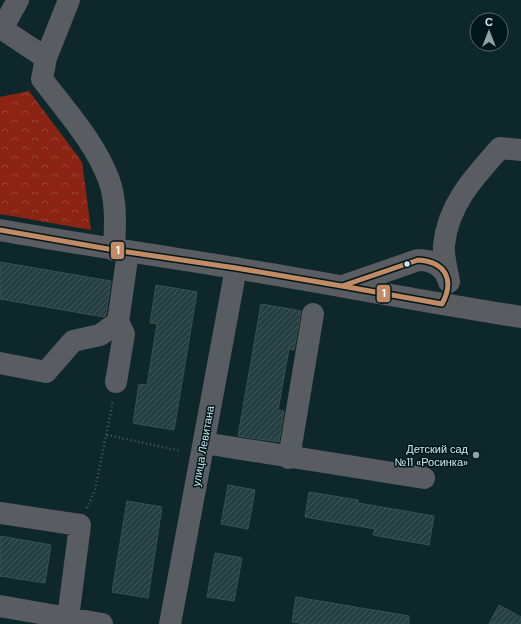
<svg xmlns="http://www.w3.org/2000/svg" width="521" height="624" viewBox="0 0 521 624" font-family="'DM Sans',sans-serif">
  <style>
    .forest { fill: url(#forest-crowns) }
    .building { fill: url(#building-hatch); stroke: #3a5152 }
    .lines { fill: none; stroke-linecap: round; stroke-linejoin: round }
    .path { stroke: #505c5f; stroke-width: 2.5; stroke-dasharray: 1 3; stroke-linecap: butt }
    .minor { stroke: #595c61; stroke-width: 22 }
    .bus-1-casing { stroke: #00161a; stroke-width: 8 }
    .bus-1 { stroke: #c18c65; stroke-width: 5 }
    .bus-dot { fill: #cde9ef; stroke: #00161a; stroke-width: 1.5 }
    .poi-dot { fill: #8aa5aa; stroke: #00161a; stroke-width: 1.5 }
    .labels { text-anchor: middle; stroke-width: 3; stroke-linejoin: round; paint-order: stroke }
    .street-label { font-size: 11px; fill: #cde9ef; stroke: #00161a }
    .poi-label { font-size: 11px; fill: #cde9ef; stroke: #00161a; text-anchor: end }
    .line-badge { stroke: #00161a; stroke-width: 1.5 }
    .badge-label { font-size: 11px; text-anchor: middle; font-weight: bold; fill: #fff }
  </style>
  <defs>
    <pattern id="forest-crowns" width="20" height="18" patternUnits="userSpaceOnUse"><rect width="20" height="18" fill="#8c2414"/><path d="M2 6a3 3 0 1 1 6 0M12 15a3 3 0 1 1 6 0" fill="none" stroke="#9b4436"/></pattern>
    <pattern id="building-hatch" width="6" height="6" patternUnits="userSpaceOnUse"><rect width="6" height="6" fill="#253e3f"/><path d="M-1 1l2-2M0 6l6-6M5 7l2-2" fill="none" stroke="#435a5b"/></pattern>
  </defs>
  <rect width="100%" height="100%" fill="#0d272b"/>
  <path class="forest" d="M29 91 82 162 91 230 0 214V97Z"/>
  <path class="building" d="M0 262 111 281 106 315 104 317 0 299Z
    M156 285 197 292 174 430 133 423 139 384 147 385 157 324 150 323Z
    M261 304 301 311 294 350 289 349 278 410 284 411 279 442 238 436Z
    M228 485 255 490 248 529 221 524Z
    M309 492 358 500V503L434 516 429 545 373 535 375 529 305 517Z
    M127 501 162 507 148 598 112 592Z
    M0 536 51 545 45 583 0 576Z
    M215 553 242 558 234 601 207 597Z
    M296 597 409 616V624H307L292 622Z
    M499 605 521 617V624H489Z"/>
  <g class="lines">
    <path class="path" d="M107 435 181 451
      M87 508 95 490 113 401"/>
    <path class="minor" d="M18 0 2 29 46 58
      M69 0 46 58 42 79C66 111 95 142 109 180 117 202 115 227 114 250
      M0 230C78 244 157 255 235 268 331 284 426 302 521 317
      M449 281C447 270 443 256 444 245 448 205 474 177 500 148L521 150
      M343 286 418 260C434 260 445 267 449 282
      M0 363 46 372 73 341 100 335 118 322
      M116 382 124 334 118 322 128 252
      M204 443 424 478
      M289 458 313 314
      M0 513 80 525 68 618
      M0 606 102 624
      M170 624 236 268"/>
    <defs>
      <path id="bus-1" d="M0 230 114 250 236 268
        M418 260C446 262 455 280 442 304L342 286Z
        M236 268 342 286
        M236 268 342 286"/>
    </defs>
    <use href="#bus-1" class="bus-1-casing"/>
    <use href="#bus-1" class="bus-1"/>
  </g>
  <circle class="bus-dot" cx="407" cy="264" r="3.5"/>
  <circle class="poi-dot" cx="476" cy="455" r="4"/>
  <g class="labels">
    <g class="street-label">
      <text transform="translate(203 446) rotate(-80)" y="4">улица Левитана</text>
    </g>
    <g class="poi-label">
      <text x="468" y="453">Детский сад<tspan x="468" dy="13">№11 «Росинка»</tspan></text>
    </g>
  </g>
  <g class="line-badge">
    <rect x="110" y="241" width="15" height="19" rx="4" fill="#c18c65"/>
    <rect x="376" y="284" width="15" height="19" rx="4" fill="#c18c65"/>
  </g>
  <g class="badge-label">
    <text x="118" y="254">1</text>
    <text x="384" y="297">1</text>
  </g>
  <g transform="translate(489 32)"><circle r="19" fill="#00161a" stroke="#526a6f"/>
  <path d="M0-3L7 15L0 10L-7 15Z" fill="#8aa5aa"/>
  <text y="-6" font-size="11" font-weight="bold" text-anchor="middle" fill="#cde9ef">С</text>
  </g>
</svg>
